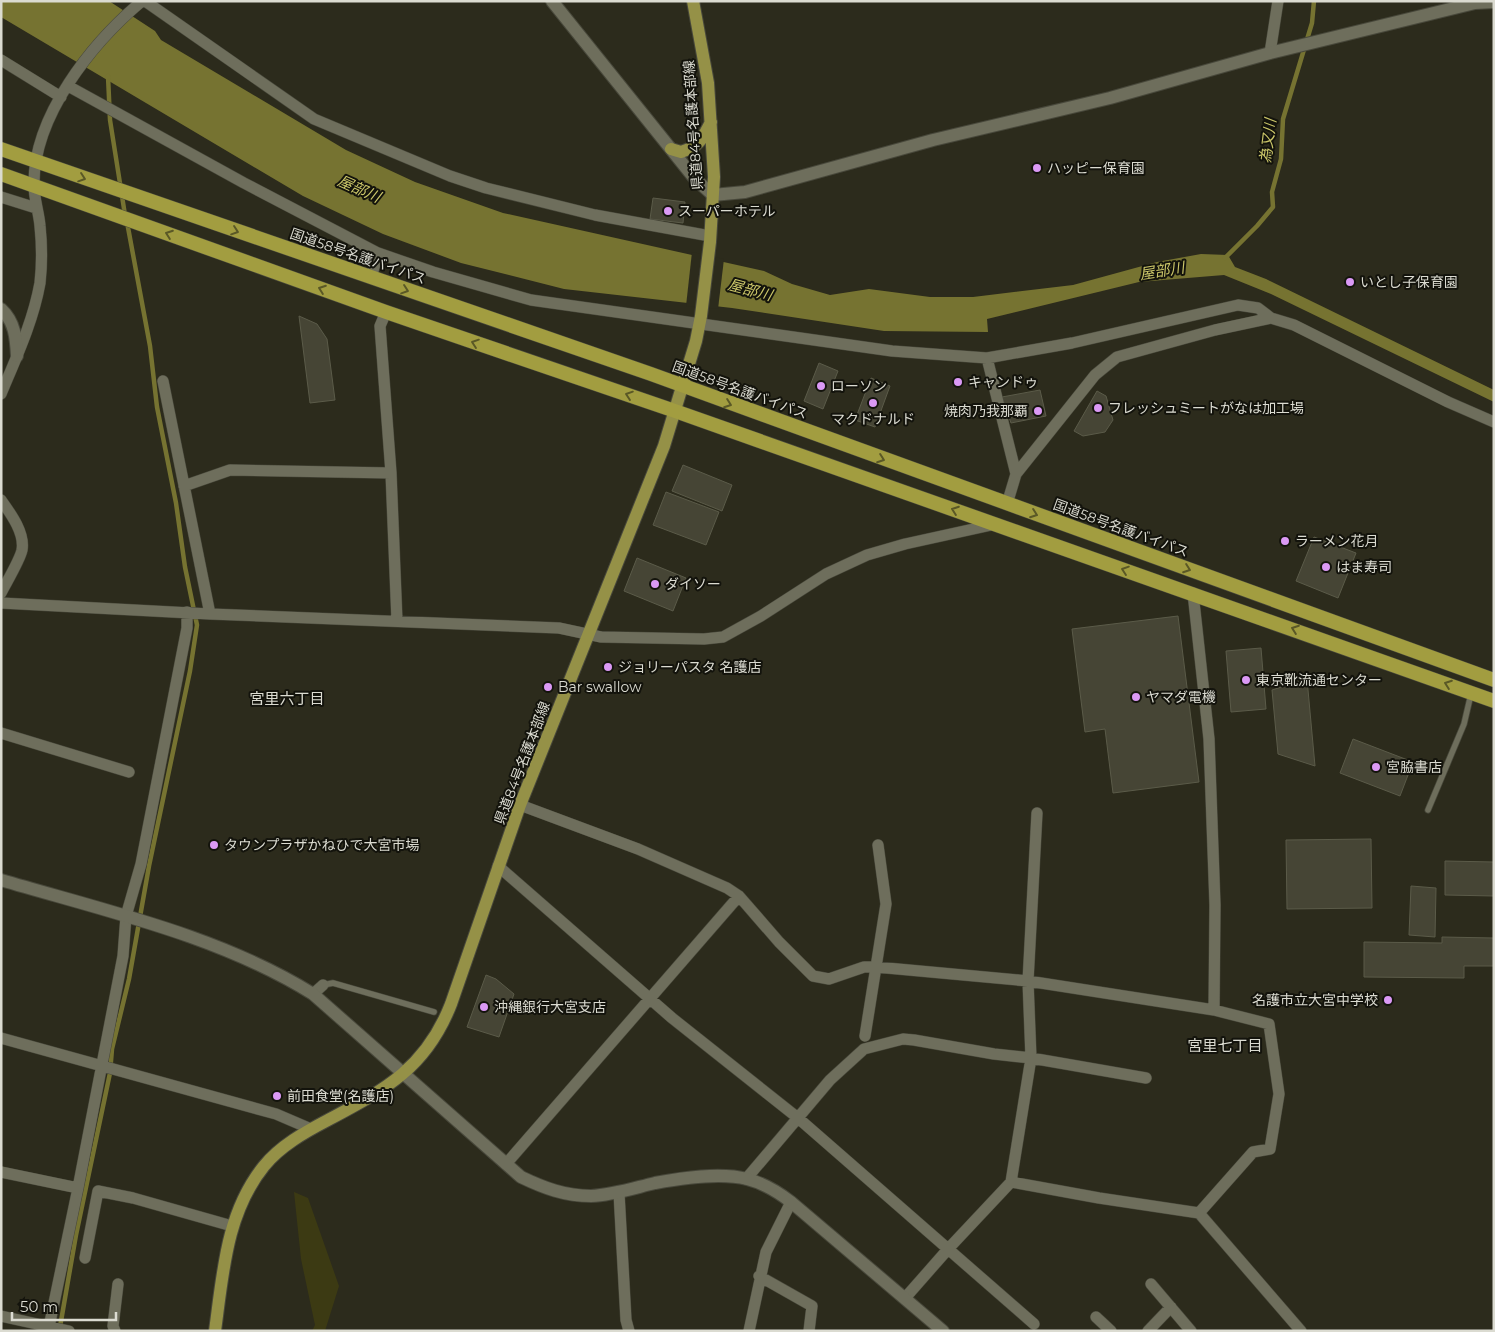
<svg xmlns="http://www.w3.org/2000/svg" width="1495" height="1332" viewBox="0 0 1495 1332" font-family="Montserrat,'Noto Sans JP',sans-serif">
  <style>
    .green { fill: #3c3a13 }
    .water { fill: #767331 }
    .pier { fill: #2c2b1c }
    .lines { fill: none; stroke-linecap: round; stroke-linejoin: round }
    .stream { stroke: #767331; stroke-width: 4.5 }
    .building { fill: #464535; stroke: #5b5b49 }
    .service-casing { stroke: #48483b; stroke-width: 7 }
    .minor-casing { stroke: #48483b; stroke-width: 12 }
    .tertiary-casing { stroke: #48483b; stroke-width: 14 }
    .primary-casing { stroke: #48483b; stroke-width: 14 }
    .trunk-casing { stroke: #48483b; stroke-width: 15 }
    .service { stroke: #6e6e5c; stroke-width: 5.5 }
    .minor { stroke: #6e6e5c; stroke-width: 11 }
    .tertiary { stroke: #6e6e5c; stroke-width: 12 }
    .primary { stroke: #959147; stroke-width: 12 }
    .trunk { stroke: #a29d40; stroke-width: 14 }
    .oneway { stroke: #5a5826 }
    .poi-dot { fill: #db99f5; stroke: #13130c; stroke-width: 2 }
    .labels { text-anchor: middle; stroke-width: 4; stroke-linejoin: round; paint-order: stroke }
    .street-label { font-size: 14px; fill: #dbdbd1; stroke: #13130c }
    .poi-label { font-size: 14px; fill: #dbdbd1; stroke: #13130c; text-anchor: start }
    .water-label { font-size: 15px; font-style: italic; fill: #cdc86a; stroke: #13130c }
    .neighbourhood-label { font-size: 15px; fill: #dbdbd1; stroke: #13130c }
  </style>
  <rect width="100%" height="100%" fill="#2c2b1c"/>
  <path class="green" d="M294 1192 308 1198 339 1286 325 1331H312L315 1325 301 1259Z"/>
  <path class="water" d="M1 1H109L155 31 161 40 346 150 415 182 503 213 764 271 792 284 830 295 869 289 930 297H973L1073 285 1157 262 1201 254 1228 255 1235 267 1266 279 1494 390V402L1271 294 1224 275 1139 282 987 319 988 332 884 331 732 308 564 289 461 263 383 234 303 196 1 17Z"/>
  <path class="pier" d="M692 252 724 259 718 309 686 306Z"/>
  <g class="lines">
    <path class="stream" d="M108 76 110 120 125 215
      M1225 258 1257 226 1273 207 1272 192 1281 159 1283 119 1312 23 1314 1
      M60 1327 76 1235 110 1073 112 1049 129 979 149 866 190 671 197 625 185 567 176 503 157 407 150 346 127 222"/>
  </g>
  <path class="building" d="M653 198 685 202 683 223 650 219Z
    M299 316 317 324 327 339 335 400 310 403Z
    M819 363 838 371 823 409 804 401Z
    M871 378 890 386 875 427 855 420Z
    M1040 390 1046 416 1011 423 1002 397Z
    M1097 391 1106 396 1113 420 1105 432 1083 436 1074 431Z
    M683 465 732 485 722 511 672 491Z
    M666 492 719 512 706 545 653 525Z
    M1314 537 1356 553 1338 598 1296 581Z
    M637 558 686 578 673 611 624 591Z
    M1178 616 1199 782 1113 793 1105 729 1085 732 1072 629Z
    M1261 648 1266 709 1231 712 1226 651Z
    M1307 679 1315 766 1278 754 1272 690Z
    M1353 739 1413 762 1400 796 1340 773Z
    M1371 839 1372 908 1287 909 1286 840Z
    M1445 861 1494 862V896L1445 895Z
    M1411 886 1436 888 1435 937 1409 935Z
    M1442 937 1494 938V966H1464V978L1364 977V942L1442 943Z
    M486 975 496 979 514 994 499 1037 467 1027Z"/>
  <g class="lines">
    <defs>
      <path id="service" d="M1428 810 1464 724 1471 694
        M323 985 333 983 434 1012"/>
      <path id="minor" d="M145 1 314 119 450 176 486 188 595 215 710 236
        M1270 53 1278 1
        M1 60 61 97
        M68 86 244 183 378 253 433 272 531 300 892 351 987 358 1072 343 1238 305 1258 308 1271 318 1294 325 1448 402 1494 422
        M1 197 36 208
        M371 278 378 253
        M386 312 380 326 391 473 397 621
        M987 358 1016 474
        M163 381 210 614
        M1 394C16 358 33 322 40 283 42 265 42 245 40 226 39 213 34 199 34 185 33 116 92 43 142 1
        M184 486 230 470 391 473
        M1 500C11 514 25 533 22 550 20 560 6 583 1 593
        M1007 504 1016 474 1095 375 1117 357 1215 330 1271 318
        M1193 593 1209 739 1215 905 1214 1010 1269 1024 1279 1094 1270 1149 1253 1152 1199 1213
        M1 603 210 614 559 628 601 637 704 639 723 637 761 616 826 574 867 555 905 544 996 524
        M1 733 129 772
        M520 805 638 849 727 888 739 896 779 942 813 976 829 979 864 967H876L1028 981 1214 1010
        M498 866 672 1018 798 1118 1034 1324
        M313 994 323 985
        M865 1036 886 904 878 845
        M1 1038 276 1114 311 1129
        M506 1164 739 896
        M1 1172 78 1188 49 1327
        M746 1179 830 1080 864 1049 903 1039 914 1040 994 1054 1031 1058 1146 1078
        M1011 1182 1099 1198 1199 1213 1301 1331
        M78 1188 123 956 126 916 141 864 187 628V612
        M619 1193 626 1320 629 1331
        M85 1258 98 1191 133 1198 232 1226
        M759 1276 812 1306 809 1331
        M1151 1284 1191 1331
        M905 1298 949 1248 1011 1182 1031 1058 1028 981 1037 813
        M1 1316 69 1331
        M1096 1317 1111 1331
        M115 1331 113 1326 118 1284
        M749 1331 766 1252 791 1202
        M1148 1331 1171 1307"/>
      <path id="tertiary" d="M552 1 695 179 713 195 745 192 933 140 1110 98 1270 53 1475 3 1494 2
        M1 309C15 322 16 338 17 356
        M1 880C106 911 220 936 313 994L521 1177C544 1188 565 1196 591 1196 613 1195 634 1188 655 1183 682 1178 720 1172 747 1179 763 1183 778 1192 791 1202L943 1331"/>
      <path id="primary" d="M671 149 681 152C700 146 702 139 711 122
        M215 1331C223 1273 226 1213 264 1166 280 1146 305 1132 328 1120 386 1089 426 1068 451 1004L520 805 664 446 696 341 701 316 710 242 714 177 708 83 693 1"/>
      <path id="trunk" d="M1 149 651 374 1494 680
        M1 174 386 312 675 411 1494 701"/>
    </defs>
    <use href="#service" class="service-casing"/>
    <use href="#minor" class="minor-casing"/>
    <use href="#tertiary" class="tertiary-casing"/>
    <use href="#primary" class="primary-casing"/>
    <use href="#trunk" class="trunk-casing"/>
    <use href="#service" class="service"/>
    <use href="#minor" class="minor"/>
    <use href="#tertiary" class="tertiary"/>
    <use href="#primary" class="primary"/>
    <use href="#trunk" class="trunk"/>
  </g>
  <defs><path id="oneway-chevron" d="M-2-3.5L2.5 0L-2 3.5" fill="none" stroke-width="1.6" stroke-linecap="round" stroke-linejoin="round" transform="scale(1.25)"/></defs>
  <g class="oneway">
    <use href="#oneway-chevron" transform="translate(82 178) rotate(19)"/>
    <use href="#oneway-chevron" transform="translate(235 231) rotate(19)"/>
    <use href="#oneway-chevron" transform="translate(169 234) rotate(-160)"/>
    <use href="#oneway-chevron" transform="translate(322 289) rotate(-160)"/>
    <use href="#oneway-chevron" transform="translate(405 290) rotate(19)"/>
    <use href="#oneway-chevron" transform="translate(475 343) rotate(-161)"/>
    <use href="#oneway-chevron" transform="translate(629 395) rotate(-161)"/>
    <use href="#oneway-chevron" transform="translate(728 404) rotate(20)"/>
    <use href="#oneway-chevron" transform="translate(881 459) rotate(20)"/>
    <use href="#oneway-chevron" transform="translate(955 510) rotate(-160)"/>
    <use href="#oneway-chevron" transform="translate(1034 514) rotate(20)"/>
    <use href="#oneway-chevron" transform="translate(1187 569) rotate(20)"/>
    <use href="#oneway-chevron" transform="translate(1125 570) rotate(-161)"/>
    <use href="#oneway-chevron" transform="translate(1295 629) rotate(-160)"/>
    <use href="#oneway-chevron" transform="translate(1448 684) rotate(-160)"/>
  </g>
  <g class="poi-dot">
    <circle cx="1037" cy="168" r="5"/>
    <circle cx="668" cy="211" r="5"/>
    <circle cx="1350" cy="282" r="5"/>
    <circle cx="958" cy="382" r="5"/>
    <circle cx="821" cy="386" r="5"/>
    <circle cx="873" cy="403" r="5"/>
    <circle cx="1098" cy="408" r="5"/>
    <circle cx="1038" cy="411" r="5"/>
    <circle cx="1285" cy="541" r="5"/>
    <circle cx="1326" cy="567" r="5"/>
    <circle cx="655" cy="584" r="5"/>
    <circle cx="608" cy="667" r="5"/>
    <circle cx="1246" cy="680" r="5"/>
    <circle cx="548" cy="687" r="5"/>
    <circle cx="1136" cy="697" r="5"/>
    <circle cx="1376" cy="767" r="5"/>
    <circle cx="214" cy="845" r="5"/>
    <circle cx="1388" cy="1000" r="5"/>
    <circle cx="484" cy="1007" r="5"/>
    <circle cx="277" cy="1096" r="5"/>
  </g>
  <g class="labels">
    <g class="street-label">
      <text transform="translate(693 125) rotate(-94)" y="5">県道84号名護本部線</text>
      <text transform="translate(358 256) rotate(19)" y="5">国道58号名護バイパス</text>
      <text transform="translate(740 390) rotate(20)" y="5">国道58号名護バイパス</text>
      <text transform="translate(1121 528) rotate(20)" y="5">国道58号名護バイパス</text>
      <text transform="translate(522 763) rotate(-69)" y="5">県道84号名護本部線</text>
    </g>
    <g class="poi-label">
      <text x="1047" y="173">ハッピー保育園</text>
      <text x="678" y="216">スーパーホテル</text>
      <text x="1360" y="287">いとし子保育園</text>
      <text x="968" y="387">キャンドゥ</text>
      <text x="831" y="391">ローソン</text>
      <text x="1108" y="413">フレッシュミートがなは加工場</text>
      <text x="1028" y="416" text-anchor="end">焼肉乃我那覇</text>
      <text x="873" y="424" text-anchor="middle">マクドナルド</text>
      <text x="1295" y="546">ラーメン花月</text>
      <text x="1336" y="572">はま寿司</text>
      <text x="665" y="589">ダイソー</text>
      <text x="618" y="672">ジョリーパスタ 名護店</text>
      <text x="1256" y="685">東京靴流通センター</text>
      <text x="558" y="692">Bar swallow</text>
      <text x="1146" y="702">ヤマダ電機</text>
      <text x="1386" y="772">宮脇書店</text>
      <text x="224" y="850">タウンプラザかねひで大宮市場</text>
      <text x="1378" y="1005" text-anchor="end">名護市立大宮中学校</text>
      <text x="494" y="1012">沖縄銀行大宮支店</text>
      <text x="287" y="1101">前田食堂(名護店)</text>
    </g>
    <g class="water-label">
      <text transform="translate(1268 141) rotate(-83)" y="5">為又川</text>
      <text transform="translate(359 189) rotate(24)" y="5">屋部川</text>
      <text transform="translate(1162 271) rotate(-9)" y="5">屋部川</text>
      <text transform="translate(750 290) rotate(15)" y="5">屋部川</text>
    </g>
    <g class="neighbourhood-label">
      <text x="287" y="704">宮里六丁目</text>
      <text x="1225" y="1051">宮里七丁目</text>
    </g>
  </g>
  <rect width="1495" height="1332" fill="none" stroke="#dbdbd1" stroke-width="5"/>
  <path d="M12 1312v8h104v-8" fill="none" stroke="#dbdbd1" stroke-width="2.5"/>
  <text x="20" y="1312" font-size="15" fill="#dbdbd1" stroke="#13130c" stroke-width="4" paint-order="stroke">50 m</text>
</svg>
